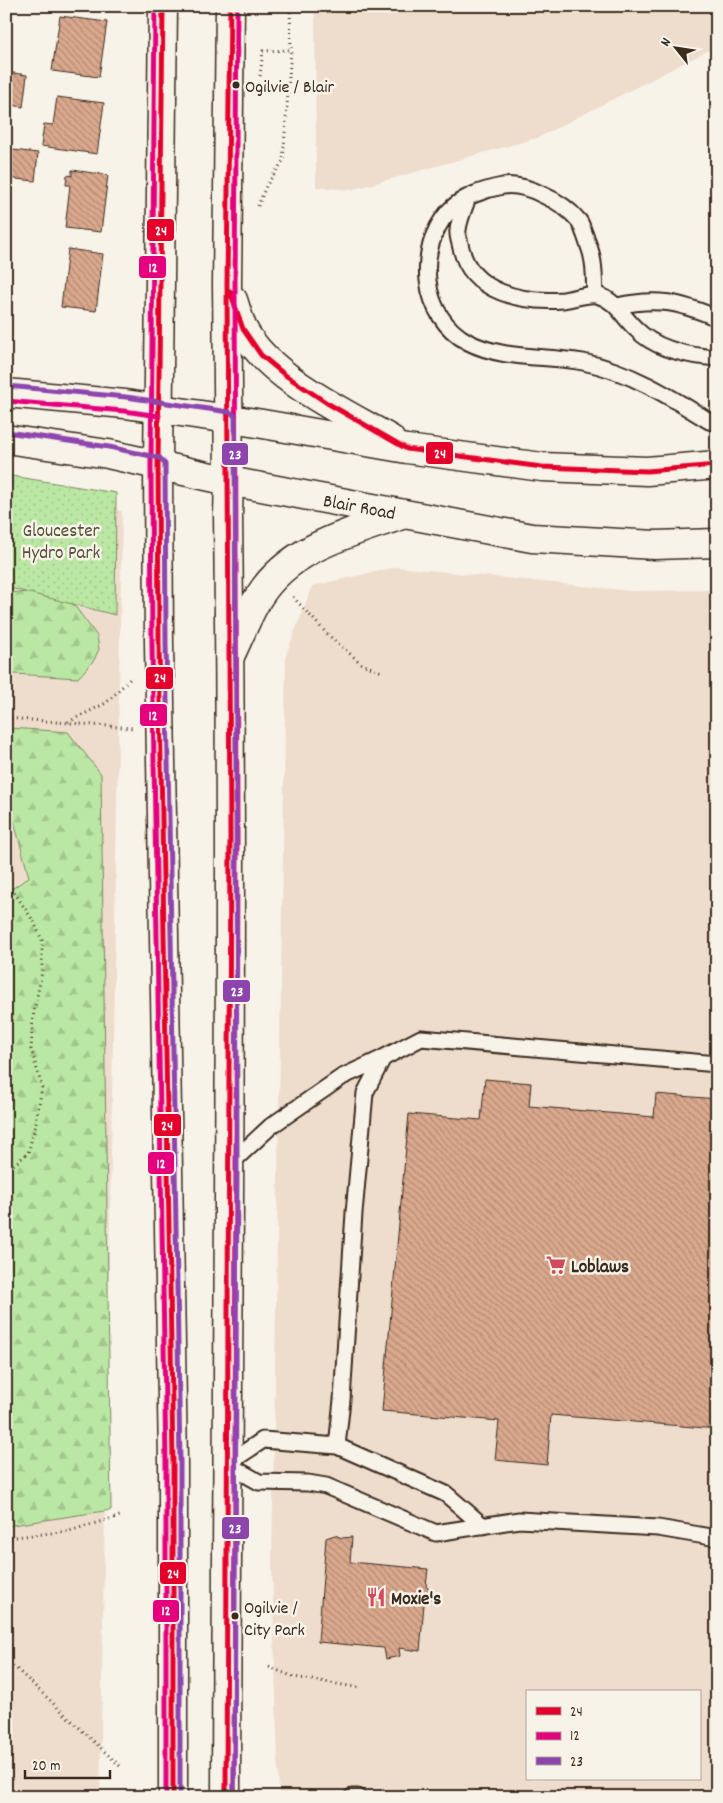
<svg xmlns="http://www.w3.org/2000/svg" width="723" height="1803" viewBox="0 0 723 1803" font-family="Dekko,sans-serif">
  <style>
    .built { fill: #eedccd; fill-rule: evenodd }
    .forest { fill: url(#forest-firs); stroke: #7b8861 }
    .park { fill: url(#park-dots); stroke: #7b8861 }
    .building { fill: url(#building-back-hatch); stroke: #3b2a1e }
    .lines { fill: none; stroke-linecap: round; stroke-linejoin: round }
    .lane-casing { stroke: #3b2a1e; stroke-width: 19 }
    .secondary-casing { stroke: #3b2a1e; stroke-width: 31 }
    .path { stroke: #3b2a1e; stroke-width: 3; stroke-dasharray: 1 4; stroke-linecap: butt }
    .lane { stroke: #f7f3e8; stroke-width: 15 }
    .secondary { stroke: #f7f3e8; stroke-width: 28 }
    .bus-1-casing { stroke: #f7f3e8; stroke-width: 9 }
    .bus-2-casing { stroke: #f7f3e8; stroke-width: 9 }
    .bus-3-casing { stroke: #f7f3e8; stroke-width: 9 }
    .bus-1 { stroke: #e4002b; stroke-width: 5 }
    .bus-2 { stroke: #e5007d; stroke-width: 5 }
    .bus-3 { stroke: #8e44ad; stroke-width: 5 }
    .bus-dot { fill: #3b2a1e; stroke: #f7f3e8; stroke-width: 2 }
    .labels { text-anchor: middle; stroke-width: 5; stroke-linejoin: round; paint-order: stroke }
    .bus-label { font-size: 18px; fill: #3b2a1e; stroke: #f7f3e8; text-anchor: start }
    .street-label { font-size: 19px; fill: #3b2a1e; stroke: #f7f3e8 }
    .park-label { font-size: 19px; fill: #555039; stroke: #f7f3e8 }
    .poi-label { font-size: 19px; font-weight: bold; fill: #3b2a1e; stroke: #f7f3e8; text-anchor: start }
    .line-badge { stroke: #f7f3e8; stroke-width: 2 }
    .badge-label { font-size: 14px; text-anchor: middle; font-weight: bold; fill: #fff }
  </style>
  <defs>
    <pattern id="forest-firs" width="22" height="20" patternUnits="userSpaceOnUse" patternTransform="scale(1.25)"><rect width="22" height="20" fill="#bbe7a4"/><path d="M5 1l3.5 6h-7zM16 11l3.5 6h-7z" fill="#a2c68d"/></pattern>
    <pattern id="park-dots" width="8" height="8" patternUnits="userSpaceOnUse" patternTransform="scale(1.25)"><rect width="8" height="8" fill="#bbe7a4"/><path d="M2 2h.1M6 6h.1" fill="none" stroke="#a2c68d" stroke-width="1.8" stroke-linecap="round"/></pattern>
    <pattern id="building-back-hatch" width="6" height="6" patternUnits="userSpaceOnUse" patternTransform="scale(1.25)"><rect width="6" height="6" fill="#daa88d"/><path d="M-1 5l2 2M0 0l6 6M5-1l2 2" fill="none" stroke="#b28973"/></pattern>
  </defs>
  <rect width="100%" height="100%" fill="#f7f3e8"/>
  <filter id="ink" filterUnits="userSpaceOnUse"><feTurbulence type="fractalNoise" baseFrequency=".02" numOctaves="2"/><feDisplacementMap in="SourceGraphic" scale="10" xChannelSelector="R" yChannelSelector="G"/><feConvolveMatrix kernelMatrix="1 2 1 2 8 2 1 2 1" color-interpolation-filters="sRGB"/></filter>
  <g filter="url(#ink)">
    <path class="built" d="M315 6H717V46L537 138 351 190 316 187Z
      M6 491 122 511 100 1797H6Z
      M396 567 631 591 717 590V1797H279L272 1569 286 655 312 586ZM527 1692H699V1779H527Z"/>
    <path class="forest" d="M52 591 74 605 97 636 99 649 94 660 78 678 14 674 6 669V593Z
      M10 728 68 732 101 774 111 1510 6 1526V893L29 877 12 814Z"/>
    <path class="park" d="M6 475 116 493 115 615 6 587Z"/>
    <path class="building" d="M60 16 107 22 99 77 52 71Z
      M6 72 27 75 23 107 6 104Z
      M57 97 104 103 97 154 41 146 44 124 53 125Z
      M6 149 38 153 35 181 6 178Z
      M72 170 108 175 101 232 65 228 70 185H66L67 175 72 176Z
      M68 249 103 254 96 311 61 307Z
      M485 1079 531 1083 529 1106 654 1117 656 1094 717 1099V1429L551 1415 547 1465 495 1460 499 1421 382 1411 409 1114 481 1120Z
      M335 1535 342 1538 352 1537 350 1562 428 1569 426 1586 432 1592V1595L429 1602 424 1604 420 1651 399 1648 400 1656 386 1659 384 1648 318 1642 326 1538Z"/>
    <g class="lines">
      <defs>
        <path id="lane" d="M468 197C465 207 459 219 458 230 457 235 460 243 461 248 471 293 523 303 563 300 573 299 587 293 597 295 616 300 623 317 636 329 656 350 689 356 717 358
          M595 295C594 282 595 269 592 257 591 250 587 242 585 235 583 231 582 225 579 221 570 210 557 201 543 195 531 189 517 184 503 186 486 189 461 197 449 211 415 249 421 317 468 342 503 360 545 355 583 362 629 371 669 396 709 421L717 423
          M617 306C657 297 679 302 717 318
          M230 1164 271 1126 342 1077 383 1058
          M337 1446 342 1400 354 1213 365 1093 383 1058 421 1038 717 1064
          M483 1526 446 1494 337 1446 263 1440 227 1464 259 1482 308 1483 326 1486 436 1533 519 1520 658 1528 717 1538
          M352 1797H358"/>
        <g id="secondary">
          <path d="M163 6 158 465 159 644 173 1461V1797"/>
          <path d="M233 300C236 309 239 320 243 329 268 377 345 413 390 439"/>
          <path d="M6 393 125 404 257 423 407 449 542 467 647 471 717 465"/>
          <path id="s1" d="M6 439 108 454 229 481 532 538 655 545 717 543"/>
          <path d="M231 654C240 635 248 615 258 598 289 547 350 533 402 515"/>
          <path d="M226 1797C227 1369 233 942 228 514L229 481 227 284 230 6"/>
        </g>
      </defs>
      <use href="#lane" class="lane-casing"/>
      <use href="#secondary" class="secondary-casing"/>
      <path class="path" d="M260 76 263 51 291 50
        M258 206 266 186 283 161 291 50 290 6
        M293 597 328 635 362 664 382 672
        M6 718 133 728
        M68 722 106 703 132 677
        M6 880 34 922 42 940V972L33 1017 31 1049 42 1087 35 1127 28 1153 6 1171
        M6 1538 69 1531 123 1515
        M6 1659 121 1767
        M269 1667 294 1677 361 1688
        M6 1766 12 1797"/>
      <use href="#lane" class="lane"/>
      <use href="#secondary" class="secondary"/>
      <defs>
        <path id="bus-1" d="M163 6 158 465 159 644 173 1461V1797
          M230 291 243 329 261 355 285 375 327 403 407 449 542 467 647 471 717 465
          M226 1797 230 835 227 284 230 6"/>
        <path id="bus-2" d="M155 6 151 465 152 644 166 1461V1797
          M6 401 124 411 159 416
          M234 1797 237 835 235 284 237 6"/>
        <path id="bus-3" d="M7 386 126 397 229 412 233 414 235 417 237 1164 234 1797
          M7 432 109 447 160 458 165 464 166 644 180 1461V1797"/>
      </defs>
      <use href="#bus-1" class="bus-1-casing"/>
      <use href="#bus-2" class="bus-2-casing"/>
      <use href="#bus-3" class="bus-3-casing"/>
      <use href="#bus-1" class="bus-1"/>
      <use href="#bus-2" class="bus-2"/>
      <use href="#bus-3" class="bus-3"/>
    </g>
  </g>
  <defs>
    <symbol id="supermarket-bare" viewBox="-9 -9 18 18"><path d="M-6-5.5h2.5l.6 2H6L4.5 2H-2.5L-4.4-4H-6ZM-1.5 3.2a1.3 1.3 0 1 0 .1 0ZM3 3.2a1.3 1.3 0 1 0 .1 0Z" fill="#d1495b" stroke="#f7f3e8" stroke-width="2.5" paint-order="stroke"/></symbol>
    <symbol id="restaurant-bare" viewBox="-9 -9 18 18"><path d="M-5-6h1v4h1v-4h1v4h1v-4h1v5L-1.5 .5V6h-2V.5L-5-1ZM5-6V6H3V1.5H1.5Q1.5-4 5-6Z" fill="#d1495b" stroke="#f7f3e8" stroke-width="2.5" paint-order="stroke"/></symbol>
  </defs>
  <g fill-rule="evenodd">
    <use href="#supermarket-bare" x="542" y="1251" width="28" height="28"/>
    <use href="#restaurant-bare" x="362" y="1583" width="28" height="28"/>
  </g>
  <g class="bus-dot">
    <circle cx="236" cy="85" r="4.5"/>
    <circle cx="235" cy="1616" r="4.5"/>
  </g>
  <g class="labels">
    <g class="bus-label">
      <text x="245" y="92">Ogilvie / Blair</text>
      <text x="244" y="1613">Ogilvie /<tspan x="244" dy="22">City Park</tspan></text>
    </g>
    <g class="street-label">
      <text dy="7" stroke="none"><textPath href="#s1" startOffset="360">Blair Road</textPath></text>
    </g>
    <g class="park-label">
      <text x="61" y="536">Gloucester<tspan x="61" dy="22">Hydro Park</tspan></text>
    </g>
    <g class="poi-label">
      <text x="571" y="1272">Loblaws</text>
      <text x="391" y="1604">Moxie's</text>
    </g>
  </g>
  <g class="line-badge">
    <rect x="146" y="218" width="29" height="24" rx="5" fill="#e4002b"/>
    <rect x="138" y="255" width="29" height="24" rx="5" fill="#e5007d"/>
    <rect x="425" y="441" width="29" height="24" rx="5" fill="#e4002b"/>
    <rect x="221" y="442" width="28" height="24" rx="5" fill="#8e44ad"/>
    <rect x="145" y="666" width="29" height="24" rx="5" fill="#e4002b"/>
    <rect x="139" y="703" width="29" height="24" rx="5" fill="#e5007d"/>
    <rect x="222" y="979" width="29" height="24" rx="5" fill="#8e44ad"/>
    <rect x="153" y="1113" width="29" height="24" rx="5" fill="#e4002b"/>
    <rect x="147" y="1151" width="28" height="24" rx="5" fill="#e5007d"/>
    <rect x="221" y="1516" width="29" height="24" rx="5" fill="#8e44ad"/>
    <rect x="159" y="1561" width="28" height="24" rx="5" fill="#e4002b"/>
    <rect x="152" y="1599" width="28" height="24" rx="5" fill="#e5007d"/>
  </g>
  <g class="badge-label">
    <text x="161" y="235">24</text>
    <text x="153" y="272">12</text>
    <text x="440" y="458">24</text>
    <text x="235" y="459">23</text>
    <text x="160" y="682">24</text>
    <text x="153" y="720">12</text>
    <text x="237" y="996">23</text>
    <text x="167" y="1130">24</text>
    <text x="161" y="1168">12</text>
    <text x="235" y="1533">23</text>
    <text x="173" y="1578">24</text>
    <text x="166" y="1615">12</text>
  </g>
  <rect width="723" height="1803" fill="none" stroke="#f7f3e8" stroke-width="25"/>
  <rect x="12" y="12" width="698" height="1778" fill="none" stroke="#3b2a1e" stroke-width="2" filter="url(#ink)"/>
  <rect x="526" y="1690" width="175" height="90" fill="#f7f3e8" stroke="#aca397"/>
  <rect x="536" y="1707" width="25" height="8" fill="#e4002b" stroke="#aca397"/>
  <text x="570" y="1716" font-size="15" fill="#3b2a1e">24</text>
  <rect x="536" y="1732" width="25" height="8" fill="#e5007d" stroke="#aca397"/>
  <text x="570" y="1740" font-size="15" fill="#3b2a1e">12</text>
  <rect x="536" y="1757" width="25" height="8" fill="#8e44ad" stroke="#aca397"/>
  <text x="570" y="1766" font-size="15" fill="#3b2a1e">23</text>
  <g transform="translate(676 48) rotate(300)" stroke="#f7f3e8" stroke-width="4" paint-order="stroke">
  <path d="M0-4L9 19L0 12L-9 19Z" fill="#3b2a1e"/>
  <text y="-8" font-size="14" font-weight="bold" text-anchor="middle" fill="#3b2a1e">N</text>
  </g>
  <path d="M25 1770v8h85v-8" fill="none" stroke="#3b2a1e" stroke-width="2.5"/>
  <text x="32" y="1770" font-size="15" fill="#3b2a1e" stroke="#f7f3e8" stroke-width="4" paint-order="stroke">20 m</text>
</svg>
